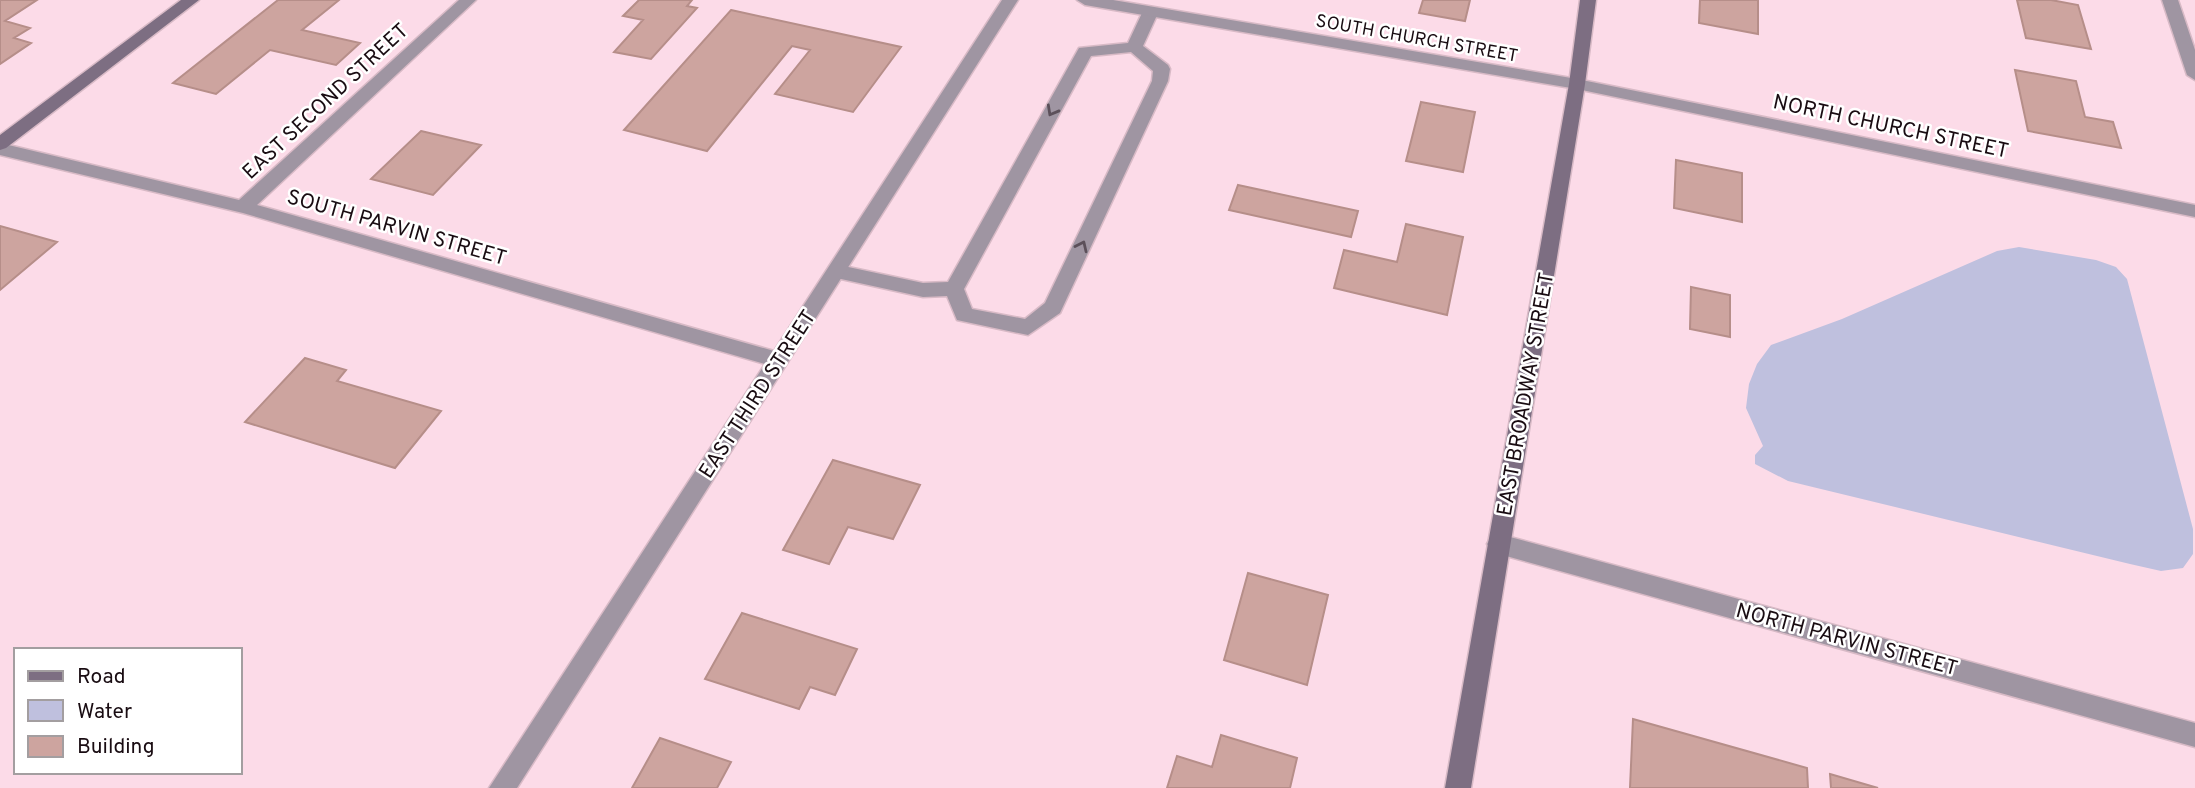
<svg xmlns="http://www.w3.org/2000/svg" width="2195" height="788" viewBox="0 0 2195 788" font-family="Overpass,sans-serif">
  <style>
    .water { fill: #bfc0de }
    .building { fill: #cda49f; stroke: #b68e89; stroke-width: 2 }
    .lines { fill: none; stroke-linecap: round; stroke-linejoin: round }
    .lane-casing { stroke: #d8bac6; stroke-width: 3 }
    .street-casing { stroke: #d8bac6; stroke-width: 3 }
    .secondary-casing { stroke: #d8bac6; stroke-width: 3 }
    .lane { fill: #9f95a2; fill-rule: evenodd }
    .street { fill: #9f95a2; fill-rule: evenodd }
    .secondary { fill: #7d6e82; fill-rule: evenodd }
    .oneway { stroke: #5c505a }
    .labels { text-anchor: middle; stroke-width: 5; stroke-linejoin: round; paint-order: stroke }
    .far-street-label { font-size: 18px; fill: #190c12; stroke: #fff }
    .street-label { font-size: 21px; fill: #190c12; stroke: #fff }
  </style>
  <rect width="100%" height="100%" fill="#fcdbe8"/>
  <path class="water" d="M2019 247 2096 260 2116 267 2127 279 2193 529V554L2183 568 2161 571 2130 564 1788 481 1755 464V455L1763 446 1746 408 1749 384 1757 364 1771 345 1842 319 1997 251Z"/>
  <path class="building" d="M0 0H37L5 21 30 28 14 38 31 43 0 64Z
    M278 0H339L302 30 360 43 336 65 270 50 216 94 173 83Z
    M639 0H692L687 6 697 8 651 59 614 52 643 20 623 16Z
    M1423 0H1470L1465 21 1419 13Z
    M1700 0H1758V34L1699 23Z
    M2017 0H2051L2078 5 2091 49 2026 38Z
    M731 10 901 47 853 112 775 94 810 50 792 46 707 151 624 130Z
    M2015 70 2076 81 2085 117 2113 122 2121 148 2028 131Z
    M1421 102 1475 112 1463 172 1406 161Z
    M421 131 481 145 433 195 371 179Z
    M1676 160 1742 173V222L1674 208Z
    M1238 185 1358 211 1351 237 1229 210Z
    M1406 224 1463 237 1447 315 1334 288 1344 250 1397 262Z
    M0 226 57 242 0 290Z
    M1691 287 1730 295V337L1690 329Z
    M305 358 346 370 337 381 441 411 395 468 245 422Z
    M833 460 920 485 893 539 848 527 829 564 783 550Z
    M1248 573 1328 595 1307 685 1224 660Z
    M742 613 857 649 835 695 810 687 799 709 705 679Z
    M1633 719 1807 768 1808 788H1630Z
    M1221 735 1297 758 1290 788H1167L1177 756 1212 767Z
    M660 738 731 762 717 788H632Z
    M1830 774 1878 788H1831Z"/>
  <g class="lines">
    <defs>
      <path id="lane" d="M1150 8 1158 13 1143 46 1168 65 1170 69 1168 81 1060 313 1028 335 957 320 947 296 923 297 832 277 829 272 832 267 839 265 923 283 948 282 1079 48 1128 43 1142 13ZM1131 52 1153 71 1152 81 1045 303 1025 319 972 309 964 289 1091 56Z"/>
      <path id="street" d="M459 0H476L257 205 774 351 1002 0H1018L517 788H489L765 364 243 213 0 155V143L239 200Z
        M1077 0H1113L1577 79 2195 205V217L1577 89 1085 5Z
        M2162 0H2178L2195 50V80L2187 75Z
        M1499 534 2195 723V747L1499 554 1491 551 1487 544 1491 537Z"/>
      <path id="secondary" d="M181 0H199L6 148 0 150V135Z
        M1580 0H1596L1585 84 1471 788H1445L1569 84Z"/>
    </defs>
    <use href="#lane" class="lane-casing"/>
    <use href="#street" class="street-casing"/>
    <use href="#secondary" class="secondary-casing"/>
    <use href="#lane" class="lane"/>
    <use href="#street" class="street"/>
    <use href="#secondary" class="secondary"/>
  </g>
  <defs><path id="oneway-chevron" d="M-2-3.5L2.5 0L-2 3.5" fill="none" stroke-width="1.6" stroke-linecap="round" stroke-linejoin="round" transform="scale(1.75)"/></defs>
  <g class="oneway">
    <use href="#oneway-chevron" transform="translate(1052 111) rotate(119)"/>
    <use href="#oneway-chevron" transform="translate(1082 246) rotate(-65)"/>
  </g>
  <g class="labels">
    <g class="far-street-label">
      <text transform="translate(1417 38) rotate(10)" y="6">SOUTH CHURCH STREET</text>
    </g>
    <g class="street-label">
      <text transform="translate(325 101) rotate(-43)" y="7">EAST SECOND STREET</text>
      <text transform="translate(1891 126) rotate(12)" y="7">NORTH CHURCH STREET</text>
      <text transform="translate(397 227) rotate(16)" y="7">SOUTH PARVIN STREET</text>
      <text transform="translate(757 394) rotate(-57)" y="7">EAST THIRD STREET</text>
      <text transform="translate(1525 394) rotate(-80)" y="7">EAST BROADWAY STREET</text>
      <text transform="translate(1847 639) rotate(15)" y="7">NORTH PARVIN STREET</text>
    </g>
  </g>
  <rect x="14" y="648" width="228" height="126" fill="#ffffff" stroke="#a39ea0" stroke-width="2"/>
  <rect x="28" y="671" width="35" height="10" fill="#7d6e82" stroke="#a39ea0" stroke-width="2"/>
  <text x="77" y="683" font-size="21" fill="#190c12">Road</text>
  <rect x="28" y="700" width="35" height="21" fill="#bfc0de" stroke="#a39ea0" stroke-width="2"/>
  <text x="77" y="718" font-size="21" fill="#190c12">Water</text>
  <rect x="28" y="736" width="35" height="21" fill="#cda49f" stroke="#a39ea0" stroke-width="2"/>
  <text x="77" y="753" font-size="21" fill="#190c12">Building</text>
</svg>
